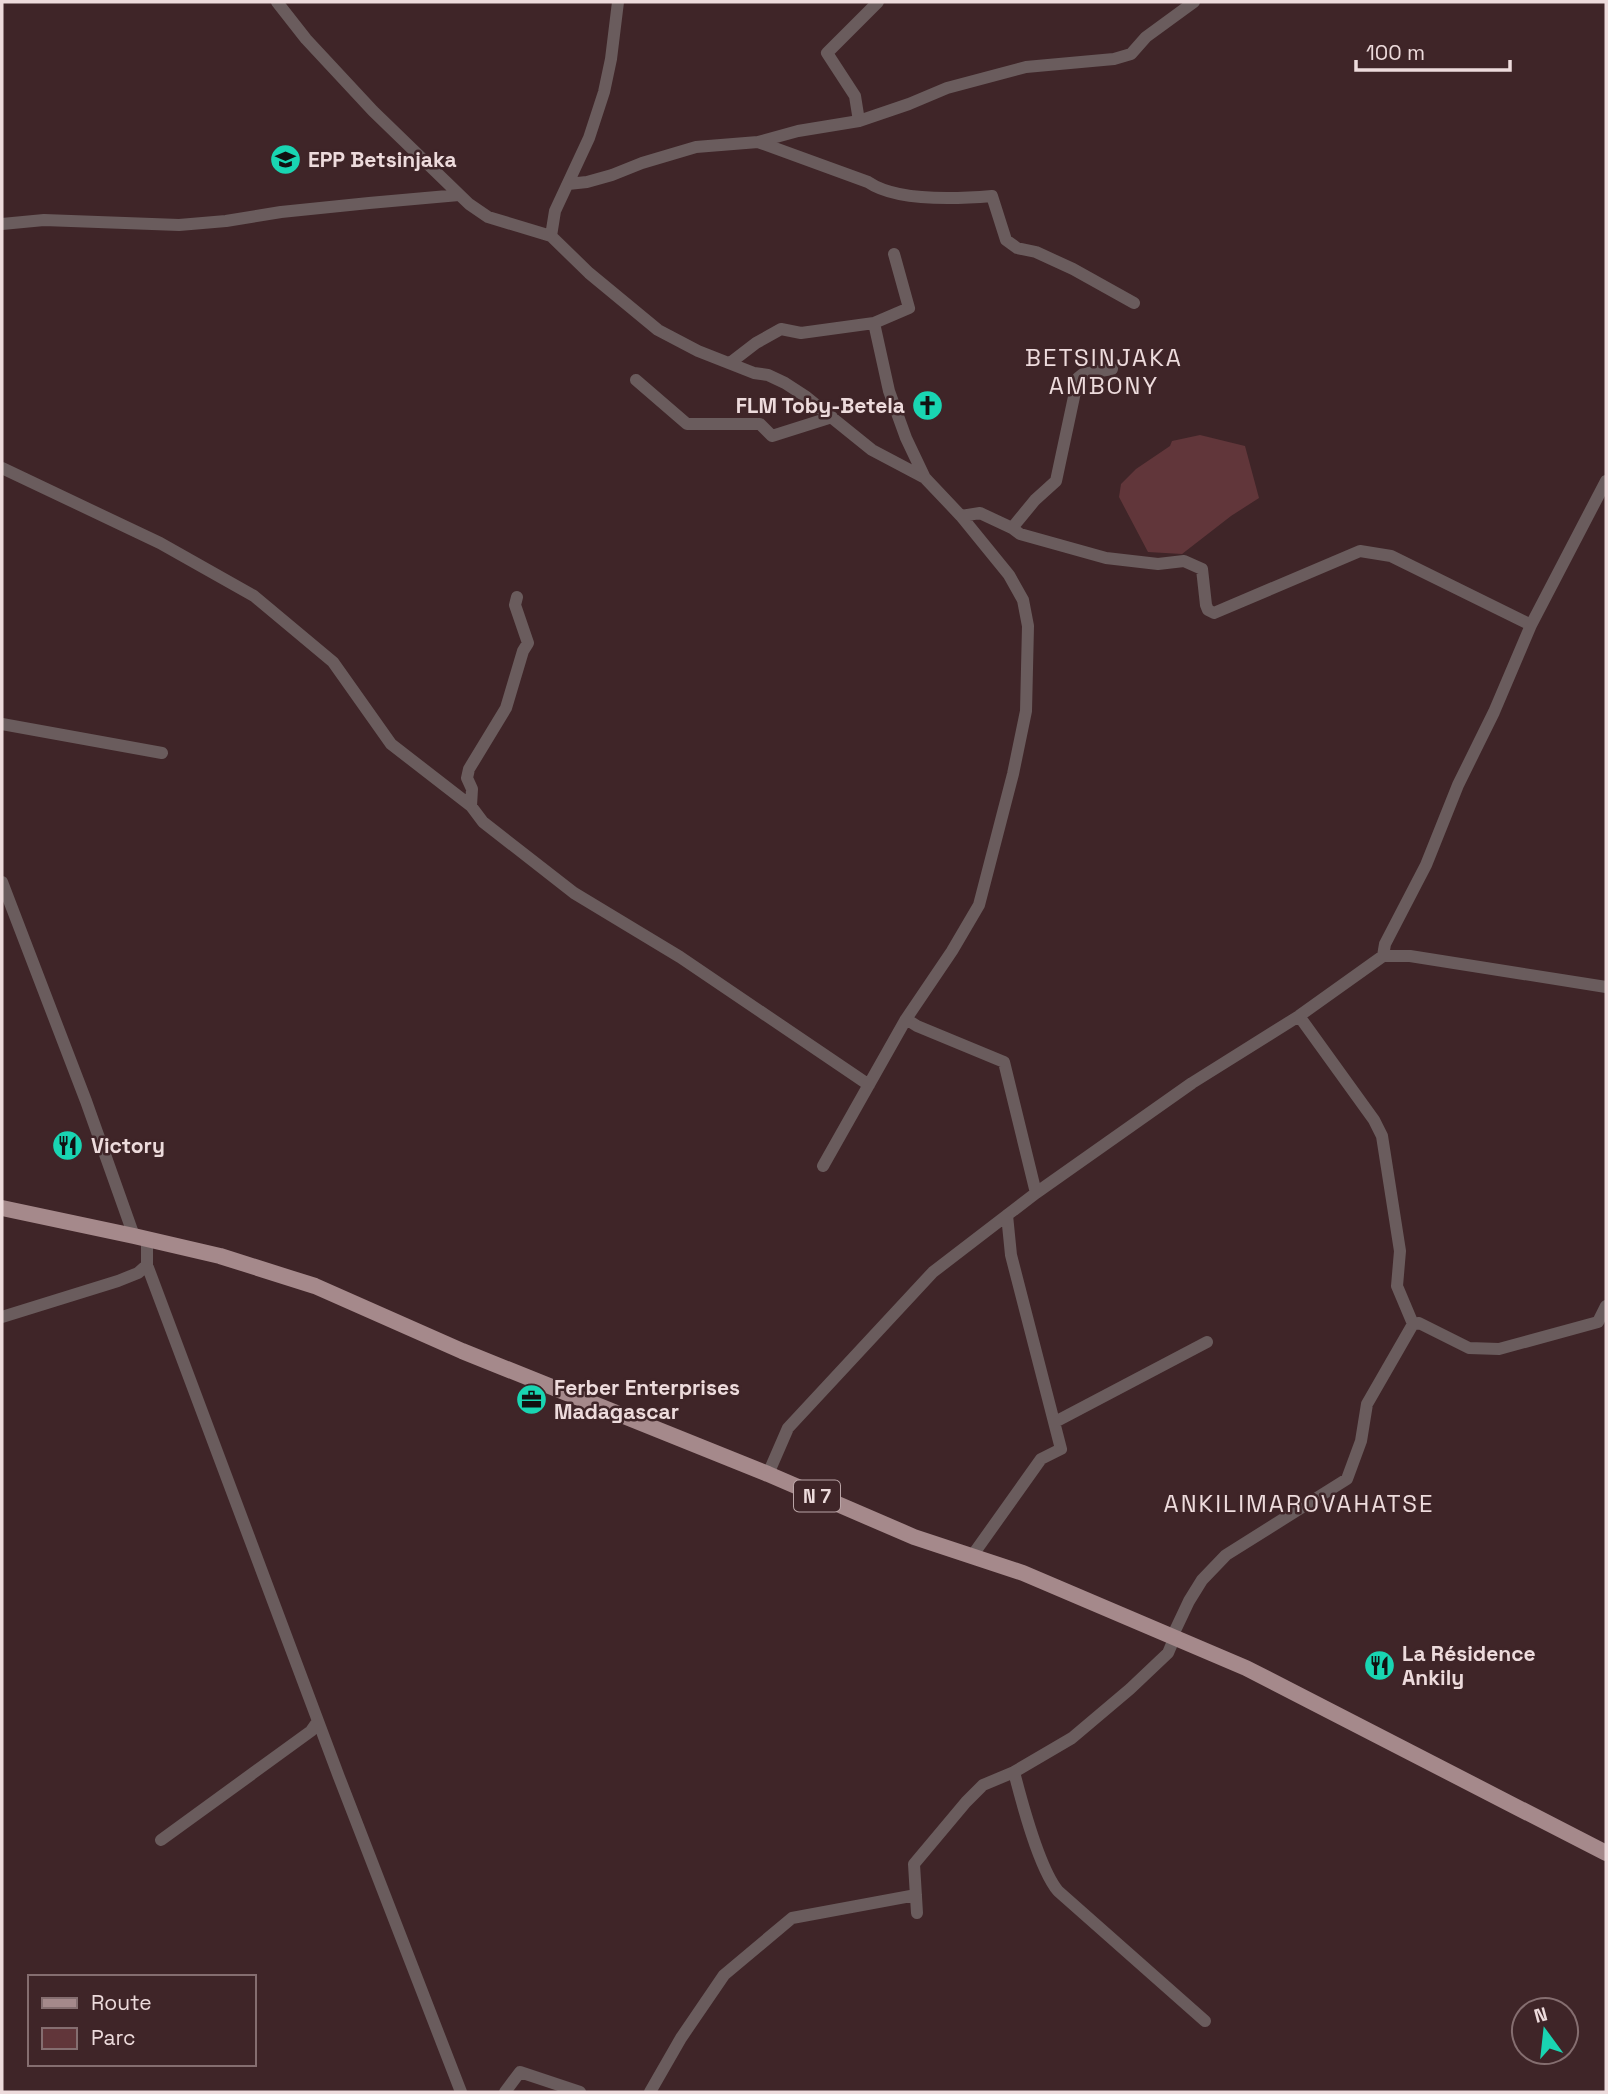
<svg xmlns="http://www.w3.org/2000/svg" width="1608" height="2094" viewBox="0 0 1608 2094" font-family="'Space Grotesk',sans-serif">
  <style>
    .green { fill: #61363a }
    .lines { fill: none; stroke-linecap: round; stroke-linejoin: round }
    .minor { stroke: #6a5c5d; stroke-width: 12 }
    .major { stroke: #a5898b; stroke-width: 16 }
    .labels { text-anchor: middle; stroke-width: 5; stroke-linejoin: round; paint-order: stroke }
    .shield { fill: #3f2528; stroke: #b9a4a6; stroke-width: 2 }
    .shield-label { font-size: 19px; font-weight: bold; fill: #eddbdc }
    .poi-label { font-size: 21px; font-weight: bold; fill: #eddbdc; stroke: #3f2528; text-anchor: start }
    .quarter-label { font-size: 24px; letter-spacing: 2px; fill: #eddbdc; stroke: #3f2528 }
  </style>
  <rect width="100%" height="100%" fill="#3f2528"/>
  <path class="green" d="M1200 435 1245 446 1259 498 1231 516 1182 554 1148 552 1119 497 1121 484 1136 469 1170 446 1172 441Z"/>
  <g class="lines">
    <path class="minor" d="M277 2 306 39 373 111 469 204 488 217 551 236 589 273 658 330 698 351 754 373 768 375 785 383 805 396 872 450 925 478
      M859 121 855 96 827 53 878 2
      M758 142 868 182C897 202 957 199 992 196L1006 240 1017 248 1036 252 1073 269 1134 303
      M568 184 587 182 612 175 642 163 696 147 758 142 798 131 859 121 909 104 947 88 1026 67 1114 59 1131 54 1146 37 1194 2
      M2 224 44 220 179 225 226 221 281 212 369 203 459 195
      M551 236 555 211 589 138 604 92 611 59 618 2
      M894 254 909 308 874 323 889 391 906 438 925 478 961 516 1009 575 1023 600 1028 626 1026 711 1013 774 979 905 952 951 906 1019 917 1026 1004 1062 1036 1193
      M730 363 756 343 781 329 801 333 874 323
      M636 380 687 424H760L772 436 832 417
      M2 468 160 543 254 596 333 662 391 744 471 806 483 822 574 893 680 957 869 1085
      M961 516 980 513 1012 528 1020 534 1106 558 1158 564 1184 561 1202 569 1206 605 1208 610 1214 613 1360 551 1391 556 1531 625
      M1012 528 1035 500 1056 481 1078 378 1083 374 1112 369
      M2 724 162 753
      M471 806 472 789 467 778 469 769 506 708 523 651 528 643 515 605 517 597
      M2 882 86 1101 134 1236
      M1383 956H1410L1606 987
      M1299 1016 1374 1120 1382 1136 1400 1251 1397 1286 1413 1324 1419 1323 1469 1348 1499 1349 1598 1322 1606 1306
      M823 1166 906 1019
      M147 1239V1265L339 1777 461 2092
      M2 1317 118 1281 138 1273 147 1265
      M1055 1422 1207 1342
      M768 1474 788 1428 933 1272 1036 1193 1192 1083 1299 1016 1383 956 1385 944 1426 865 1458 785 1494 712 1531 625 1606 481
      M972 1556 1041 1459 1061 1449 1011 1255 1007 1215
      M1172 1637 1189 1601 1202 1580 1226 1555 1347 1479 1361 1441 1367 1404 1413 1324
      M1014 1772C1022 1803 1039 1868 1058 1891L1205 2021
      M161 1840 311 1731 318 1721
      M917 1913 914 1864 966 1802 983 1785 1014 1772 1072 1738 1130 1689 1168 1653 1174 1639
      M505 2092 520 2072 580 2092
      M650 2092 681 2038 724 1975 792 1918 916 1895"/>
    <path class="major" d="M2 1208 134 1236 220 1256 315 1286 462 1351 768 1474 914 1537 1023 1573 1246 1668 1606 1853"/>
  </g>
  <defs>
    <symbol id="school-disc" viewBox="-11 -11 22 22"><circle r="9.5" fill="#19d5b2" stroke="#3f2528"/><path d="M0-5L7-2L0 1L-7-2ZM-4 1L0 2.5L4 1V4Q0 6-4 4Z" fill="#111"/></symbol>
    <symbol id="church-disc" viewBox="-11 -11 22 22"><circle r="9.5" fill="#19d5b2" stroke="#3f2528"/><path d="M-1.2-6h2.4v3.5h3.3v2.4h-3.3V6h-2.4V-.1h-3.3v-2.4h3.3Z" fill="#111"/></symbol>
    <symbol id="restaurant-disc" viewBox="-11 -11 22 22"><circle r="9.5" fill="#19d5b2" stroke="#3f2528"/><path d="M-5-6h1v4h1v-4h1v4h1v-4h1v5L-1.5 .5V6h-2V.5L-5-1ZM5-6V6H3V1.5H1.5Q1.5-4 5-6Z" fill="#111"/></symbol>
    <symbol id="office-disc" viewBox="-11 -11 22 22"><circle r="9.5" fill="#19d5b2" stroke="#3f2528"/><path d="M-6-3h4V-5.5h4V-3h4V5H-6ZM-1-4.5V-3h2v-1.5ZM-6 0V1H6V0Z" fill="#111"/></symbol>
  </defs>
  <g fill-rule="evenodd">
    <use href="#school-disc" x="268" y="142" width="35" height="35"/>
    <use href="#church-disc" x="910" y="388" width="35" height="35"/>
    <use href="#restaurant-disc" x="50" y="1128" width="35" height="35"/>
    <use href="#office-disc" x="514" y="1382" width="35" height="35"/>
    <use href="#restaurant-disc" x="1362" y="1648" width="35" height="35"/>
  </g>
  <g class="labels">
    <rect class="shield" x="794" y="1480.5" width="46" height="31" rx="5"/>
    <g class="shield-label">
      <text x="817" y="1503">N 7</text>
    </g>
    <g class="poi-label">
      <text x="308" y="167">EPP Betsinjaka</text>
      <text x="905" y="413" text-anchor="end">FLM Toby-Betela</text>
      <text x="91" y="1153">Victory</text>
      <text x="554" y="1395">Ferber Enterprises<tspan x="554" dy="24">Madagascar</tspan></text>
      <text x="1402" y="1661">La Résidence<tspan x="1402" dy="24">Ankily</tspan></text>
    </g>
    <g class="quarter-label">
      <text x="1104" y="366">BETSINJAKA<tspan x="1104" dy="28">AMBONY</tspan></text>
      <text x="1299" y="1512">ANKILIMAROVAHATSE</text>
    </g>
  </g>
  <rect width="1608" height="2094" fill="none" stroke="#eddbdc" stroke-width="7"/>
  <rect x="28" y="1975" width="228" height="91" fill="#3f2528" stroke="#856e70" stroke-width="2"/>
  <rect x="42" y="1998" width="35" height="10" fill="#a5898b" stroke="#856e70" stroke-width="2"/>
  <text x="91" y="2010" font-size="21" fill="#eddbdc">Route</text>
  <rect x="42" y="2028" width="35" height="21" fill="#61363a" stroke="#856e70" stroke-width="2"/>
  <text x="91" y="2045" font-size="21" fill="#eddbdc">Parc</text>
  <g transform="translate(1545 2031) rotate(345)"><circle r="33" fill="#3f2528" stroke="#856e70" stroke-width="2"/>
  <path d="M0-5L12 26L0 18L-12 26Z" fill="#19d5b2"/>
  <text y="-10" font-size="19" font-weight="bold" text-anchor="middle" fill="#eddbdc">N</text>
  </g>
  <path d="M1356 60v10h154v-10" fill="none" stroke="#eddbdc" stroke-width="3.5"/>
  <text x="1366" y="60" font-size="21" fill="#eddbdc" stroke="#3f2528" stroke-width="5" paint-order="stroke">100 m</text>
</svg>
